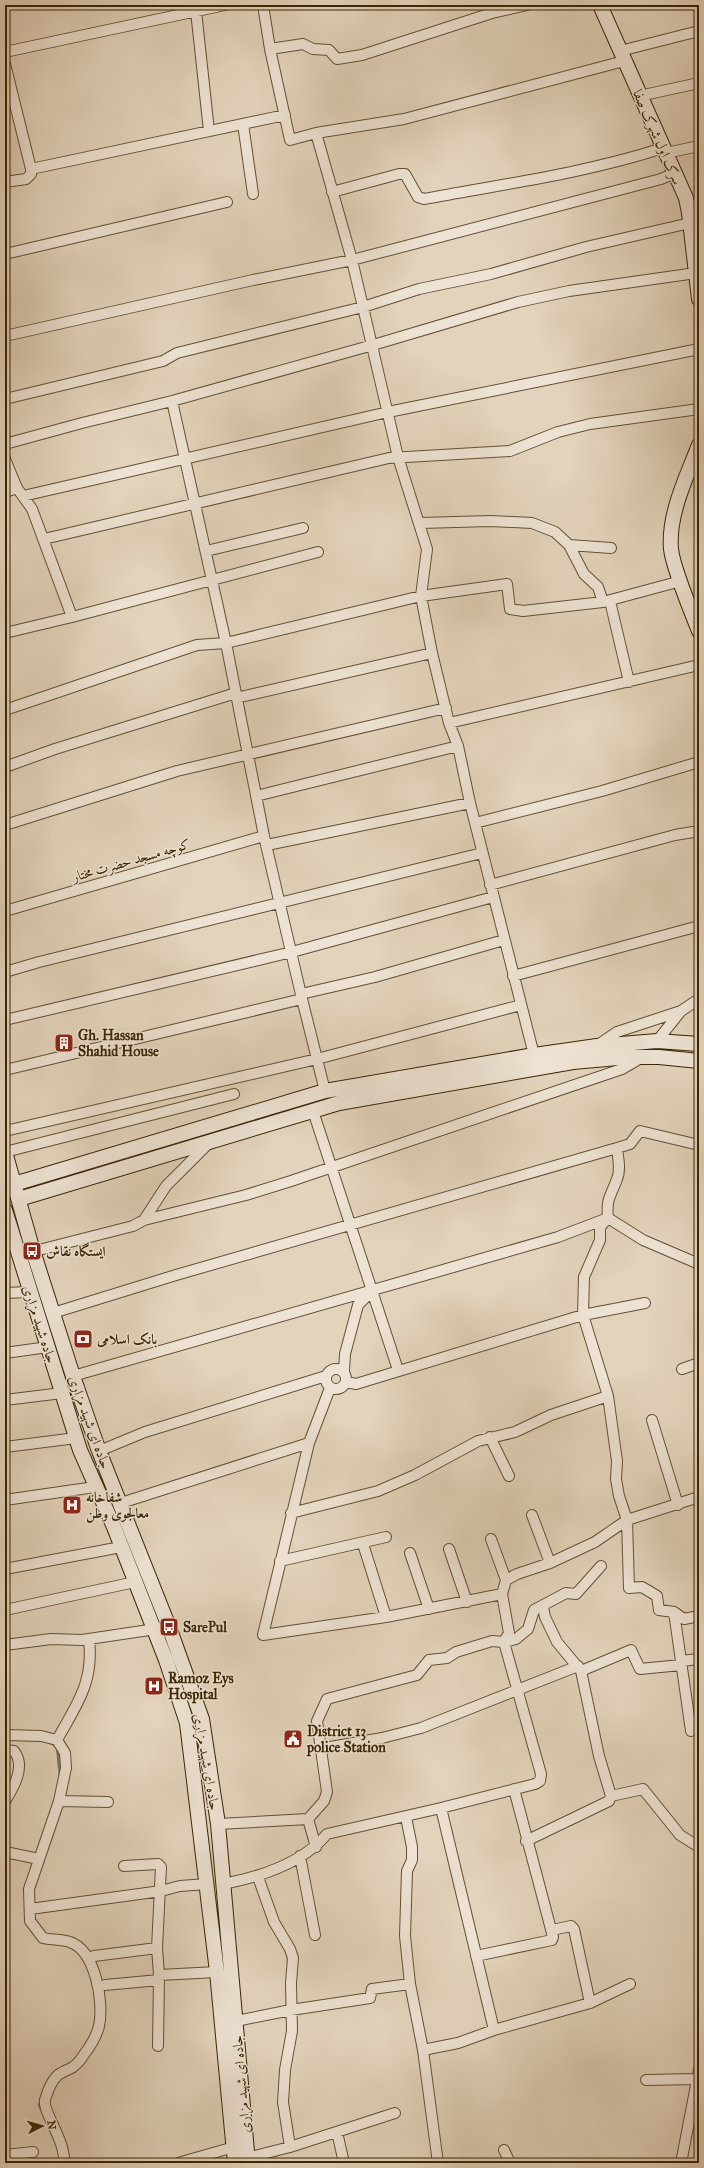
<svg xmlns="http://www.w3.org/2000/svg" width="704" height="2168" viewBox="0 0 704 2168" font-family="'IM FELL Great Primer',Amiri,serif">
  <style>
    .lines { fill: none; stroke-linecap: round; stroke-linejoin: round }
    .stream { stroke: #717e67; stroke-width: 2.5 }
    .street-casing { stroke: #645031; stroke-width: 12 }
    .secondary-casing { stroke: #3a2503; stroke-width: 16 }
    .street { stroke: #ede2d3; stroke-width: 10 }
    .secondary { stroke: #ede2d3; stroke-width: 14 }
    .labels { text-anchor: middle; stroke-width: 3; stroke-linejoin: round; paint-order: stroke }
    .street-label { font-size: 14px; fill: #3a2503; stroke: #ede2d3 }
    .poi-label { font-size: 14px; font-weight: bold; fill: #3a2503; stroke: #ede2d3; text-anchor: start }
  </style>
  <rect width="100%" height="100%" fill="#e3d3bc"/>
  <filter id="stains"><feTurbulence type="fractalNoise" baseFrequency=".005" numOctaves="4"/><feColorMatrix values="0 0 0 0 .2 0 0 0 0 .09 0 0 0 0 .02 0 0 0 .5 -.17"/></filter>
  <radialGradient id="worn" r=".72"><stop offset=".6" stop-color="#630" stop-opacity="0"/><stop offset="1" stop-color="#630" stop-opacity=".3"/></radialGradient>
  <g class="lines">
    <path class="stream" d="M51 1743 57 1747 60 1776
      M41 2100 39 2105 45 2117"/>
    <defs>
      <path id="street" d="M263 5 270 49 290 140 316 133 404 119 624 61
        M196 11 209 131
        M270 49 303 44 313 49 329 50 337 59 362 55 492 13 527 5
        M620 51 699 31
        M5 52 225 5
        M5 64 31 169V174L26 179 5 182
        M639 96 699 83
        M243 124 253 194
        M316 133 352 260 398 457 427 549 421 596 432 653 449 723 458 746 470 803 534 1055
        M666 153 699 146
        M31 169 285 115
        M332 192 399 174H405L418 197 424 199C504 184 586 173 663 148
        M5 254 227 202
        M5 336 253 280 352 260 661 179 675 173
        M5 399 163 361 177 353 363 307 419 289 491 274 586 247 690 223
        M172 401 226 643 264 836 302 999 325 1091
        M5 444 82 423 172 401 373 345 518 302 569 291 696 273
        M5 459 17 488 32 509 72 617
        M5 492 17 488
        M23 496 388 412 699 349
        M420 523 491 521 532 523 555 532 569 545 584 574 598 587 603 602
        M44 539 389 458 510 451 558 432 590 424 699 409
        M569 545 611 548
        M206 551 303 528
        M610 601 629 682
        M5 633 72 617 318 552
        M236 698 432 653
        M5 710 197 645 226 643 421 596 507 584 510 609 523 611 603 602 681 581
        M449 723 699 665
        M5 767 55 749 236 693
        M256 796 458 746
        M475 823 602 791 699 762
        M5 825 177 771 446 708
        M267 845 470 803
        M490 885 675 835 699 831
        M5 911 264 836
        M5 972 39 962 482 853
        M513 976 699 926
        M301 994 375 977 504 940
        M5 1020 292 952 493 897
        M657 1041 681 1011
        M598 1045 617 1032 681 1011 699 999
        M5 1070 302 999
        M313 1111 398 1370
        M5 1131 317 1059 521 1005
        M617 1148C618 1157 621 1170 617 1179 611 1196 606 1198 608 1218L600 1227V1240L584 1277 583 1315 608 1396 617 1461 616 1479 619 1496 627 1520 629 1588 642 1587 657 1596 659 1610 674 1612 684 1619 699 1616
        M5 1152 234 1094
        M608 1218 643 1240 699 1264
        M144 1220 246 1195 291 1181 622 1069 641 1058
        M27 1253 133 1226 144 1220 166 1186 208 1144
        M5 1293 30 1292
        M53 1313 176 1275 617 1148 630 1144 640 1131 699 1145
        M5 1353 48 1347
        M326 1379a10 10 0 1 1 20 0a10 10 0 1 1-20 0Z
        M682 1369 699 1363
        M344 1371 345 1354 358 1305 371 1292
        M73 1376 558 1237 608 1218
        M346 1382 356 1384 583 1315 645 1303
        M330 1388 309 1443 263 1635 386 1617 502 1594
        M5 1400 62 1393
        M652 1420 678 1505
        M490 1437 509 1476
        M5 1447 76 1438
        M99 1451 145 1432 326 1376
        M5 1500 95 1487
        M121 1503 309 1443
        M291 1513 378 1491 415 1475 478 1441 515 1432 551 1415 608 1396
        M532 1515 550 1563
        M491 1539 506 1580
        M363 1544 386 1617
        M449 1549 467 1602
        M410 1553 429 1609
        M280 1561 386 1537
        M5 1569 121 1547
        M543 1607 545 1617 557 1642 581 1671 599 1756 611 1796
        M5 1610 135 1582
        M674 1612 691 1731
        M5 1645 51 1639 82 1640 169 1627
        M681 1661 699 1659
        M581 1671 631 1650 640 1669 681 1665
        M5 1735 41 1736 57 1740 65 1753 66 1768 59 1801 29 1889 30 1921 43 1938C51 1940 62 1939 70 1942 96 1951 104 2003 99 2026 97 2035 90 2047 85 2053 82 2058 77 2064 73 2067 68 2070 61 2072 57 2076 51 2082 47 2093 45 2100 42 2111 66 2141 64 2163
        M57 1740C77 1704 94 1682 89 1640
        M319 1749 382 1738 421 1728 578 1666
        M5 1750 14 1751C26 1766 14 1787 5 1801
        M59 1801 108 1802
        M441 1808 494 2030
        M406 1817 412 1847V1860L407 1871 405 1936 410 1984 423 2050 438 2163
        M218 1824 308 1819
        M526 1841 609 1801 611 1796 643 1789 680 1835 699 1847
        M316 1847 308 1819 324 1801 327 1792 317 1721 327 1699 417 1675 429 1660 447 1658 456 1652 492 1641 504 1642 516 1639 528 1629 534 1610 566 1593 576 1594 601 1566
        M5 1852 39 1859
        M300 1856 315 1935
        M124 1866 158 1864 161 1867 157 1948 159 1975 158 2046
        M258 1877 274 1922 290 1949 293 1958 291 1983 292 2031 285 2070 283 2102 290 2147
        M223 1884C260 1877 302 1864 327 1834L441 1808 535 1784 540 1781 541 1774 504 1642 509 1633 502 1594 506 1580 517 1574 550 1563 595 1542 627 1520 699 1497
        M30 1909 161 1891 180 1886 207 1884
        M552 1930 571 1926 574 1929 590 2003
        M94 1956 157 1948
        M476 1956 552 1940 553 1937 514 1789
        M159 1975 217 1972
        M105 1985 159 1980
        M236 2021 291 2010 370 1998 372 1989 410 1984
        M423 2050 458 2043 494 2030 590 2003 630 1984
        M646 2080 697 2079
        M337 2132 344 2163
        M504 2150 510 2163
        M5 2155 33 2152
        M247 2158 290 2147 395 2113
        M178 2163 234 2147
        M681 2163 699 2070"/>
      <path id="secondary" d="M600 5 686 198 689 213 699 299
        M699 445C687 476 668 514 671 549 673 568 691 611 699 631
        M5 1152 33 1251 73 1376 99 1451 169 1627 202 1719 218 1824 248 2163
        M14 1184 325 1091 534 1055 597 1046 657 1041 699 1044
        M19 1199 339 1103 573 1062 629 1057H659L699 1061
        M5 1210 80 1450 114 1527 166 1660 187 1723 217 1972 235 2163"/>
    </defs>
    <use href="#street" class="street-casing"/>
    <use href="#secondary" class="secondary-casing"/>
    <use href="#street" class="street"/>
    <use href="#secondary" class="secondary"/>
  </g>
  <defs>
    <symbol id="building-square" viewBox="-11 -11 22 22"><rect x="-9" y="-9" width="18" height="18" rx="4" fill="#8f2418" stroke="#ede2d3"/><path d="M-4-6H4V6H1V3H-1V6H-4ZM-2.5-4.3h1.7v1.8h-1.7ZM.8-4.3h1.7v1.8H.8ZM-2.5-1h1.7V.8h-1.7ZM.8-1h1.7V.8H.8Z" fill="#fff"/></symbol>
    <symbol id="bus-square" viewBox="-11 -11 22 22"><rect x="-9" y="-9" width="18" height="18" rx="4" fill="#8f2418" stroke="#ede2d3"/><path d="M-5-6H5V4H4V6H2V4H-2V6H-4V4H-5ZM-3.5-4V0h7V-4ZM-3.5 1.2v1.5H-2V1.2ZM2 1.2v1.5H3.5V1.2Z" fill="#fff"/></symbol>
    <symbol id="bank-square" viewBox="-11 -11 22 22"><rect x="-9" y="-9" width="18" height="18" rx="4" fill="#8f2418" stroke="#ede2d3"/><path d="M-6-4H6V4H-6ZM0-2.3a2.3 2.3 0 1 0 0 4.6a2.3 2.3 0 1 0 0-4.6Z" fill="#fff"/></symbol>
    <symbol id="hospital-square" viewBox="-11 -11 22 22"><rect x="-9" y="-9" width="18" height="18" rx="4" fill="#8f2418" stroke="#ede2d3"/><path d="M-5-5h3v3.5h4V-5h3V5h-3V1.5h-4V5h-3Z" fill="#fff"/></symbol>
    <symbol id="civic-square" viewBox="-11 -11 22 22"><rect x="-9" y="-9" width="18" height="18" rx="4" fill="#8f2418" stroke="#ede2d3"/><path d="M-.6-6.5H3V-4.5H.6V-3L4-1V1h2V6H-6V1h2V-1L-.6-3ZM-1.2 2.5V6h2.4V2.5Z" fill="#fff"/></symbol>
  </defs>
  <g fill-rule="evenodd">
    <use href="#building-square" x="53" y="1032" width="22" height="22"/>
    <use href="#bus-square" x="21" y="1240" width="22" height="22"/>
    <use href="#bank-square" x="72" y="1328" width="22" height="22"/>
    <use href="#hospital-square" x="61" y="1494" width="22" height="22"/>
    <use href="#bus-square" x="158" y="1616" width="22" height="22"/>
    <use href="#hospital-square" x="143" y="1675" width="22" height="22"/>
    <use href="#civic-square" x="282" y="1728" width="22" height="22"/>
  </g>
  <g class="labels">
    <g class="street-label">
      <text transform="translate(658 137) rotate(66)" y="5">سرک اول شهرک صفا</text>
      <text transform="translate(131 860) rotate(-16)" y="5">کوچه مسجد حضرت مختار</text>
      <text transform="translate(40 1324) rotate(72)" y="5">جاده شهید مزاری</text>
      <text transform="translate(90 1422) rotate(70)" y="5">جاده ای شهید مزاری</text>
      <text transform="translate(207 1762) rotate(80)" y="5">جاده ای شهید مزاری</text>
      <text transform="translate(241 2084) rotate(-95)" y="5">جاده ای شهید مزاری</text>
    </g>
    <g class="poi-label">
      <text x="78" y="1040">Gh. Hassan<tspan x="78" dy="16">Shahid House</tspan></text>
      <text x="46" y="1256">ایستگاه نقاش</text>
      <text x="97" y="1344">بانک اسلامی</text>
      <text x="86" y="1502">شفاخانه<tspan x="86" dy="16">معالجوی وطن</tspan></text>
      <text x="183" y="1632">SarePul</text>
      <text x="168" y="1683">Ramoz Eys<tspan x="168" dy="16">Hospital</tspan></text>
      <text x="307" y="1736">District 13<tspan x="307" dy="16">police Station</tspan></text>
    </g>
  </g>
  <rect width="704" height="2168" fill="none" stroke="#e3d3bc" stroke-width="20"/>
  <rect x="6" y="6" width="692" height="2156" fill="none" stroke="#3a2503" stroke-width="2"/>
  <rect x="10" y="10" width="684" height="2148" fill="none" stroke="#3a2503"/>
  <g transform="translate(42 2126) rotate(84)" stroke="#ede2d3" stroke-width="3" paint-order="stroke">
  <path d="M0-3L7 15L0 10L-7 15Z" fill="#3a2503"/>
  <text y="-6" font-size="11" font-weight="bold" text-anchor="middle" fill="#3a2503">N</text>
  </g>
  <rect width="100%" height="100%" filter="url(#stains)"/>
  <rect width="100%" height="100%" fill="url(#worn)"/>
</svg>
